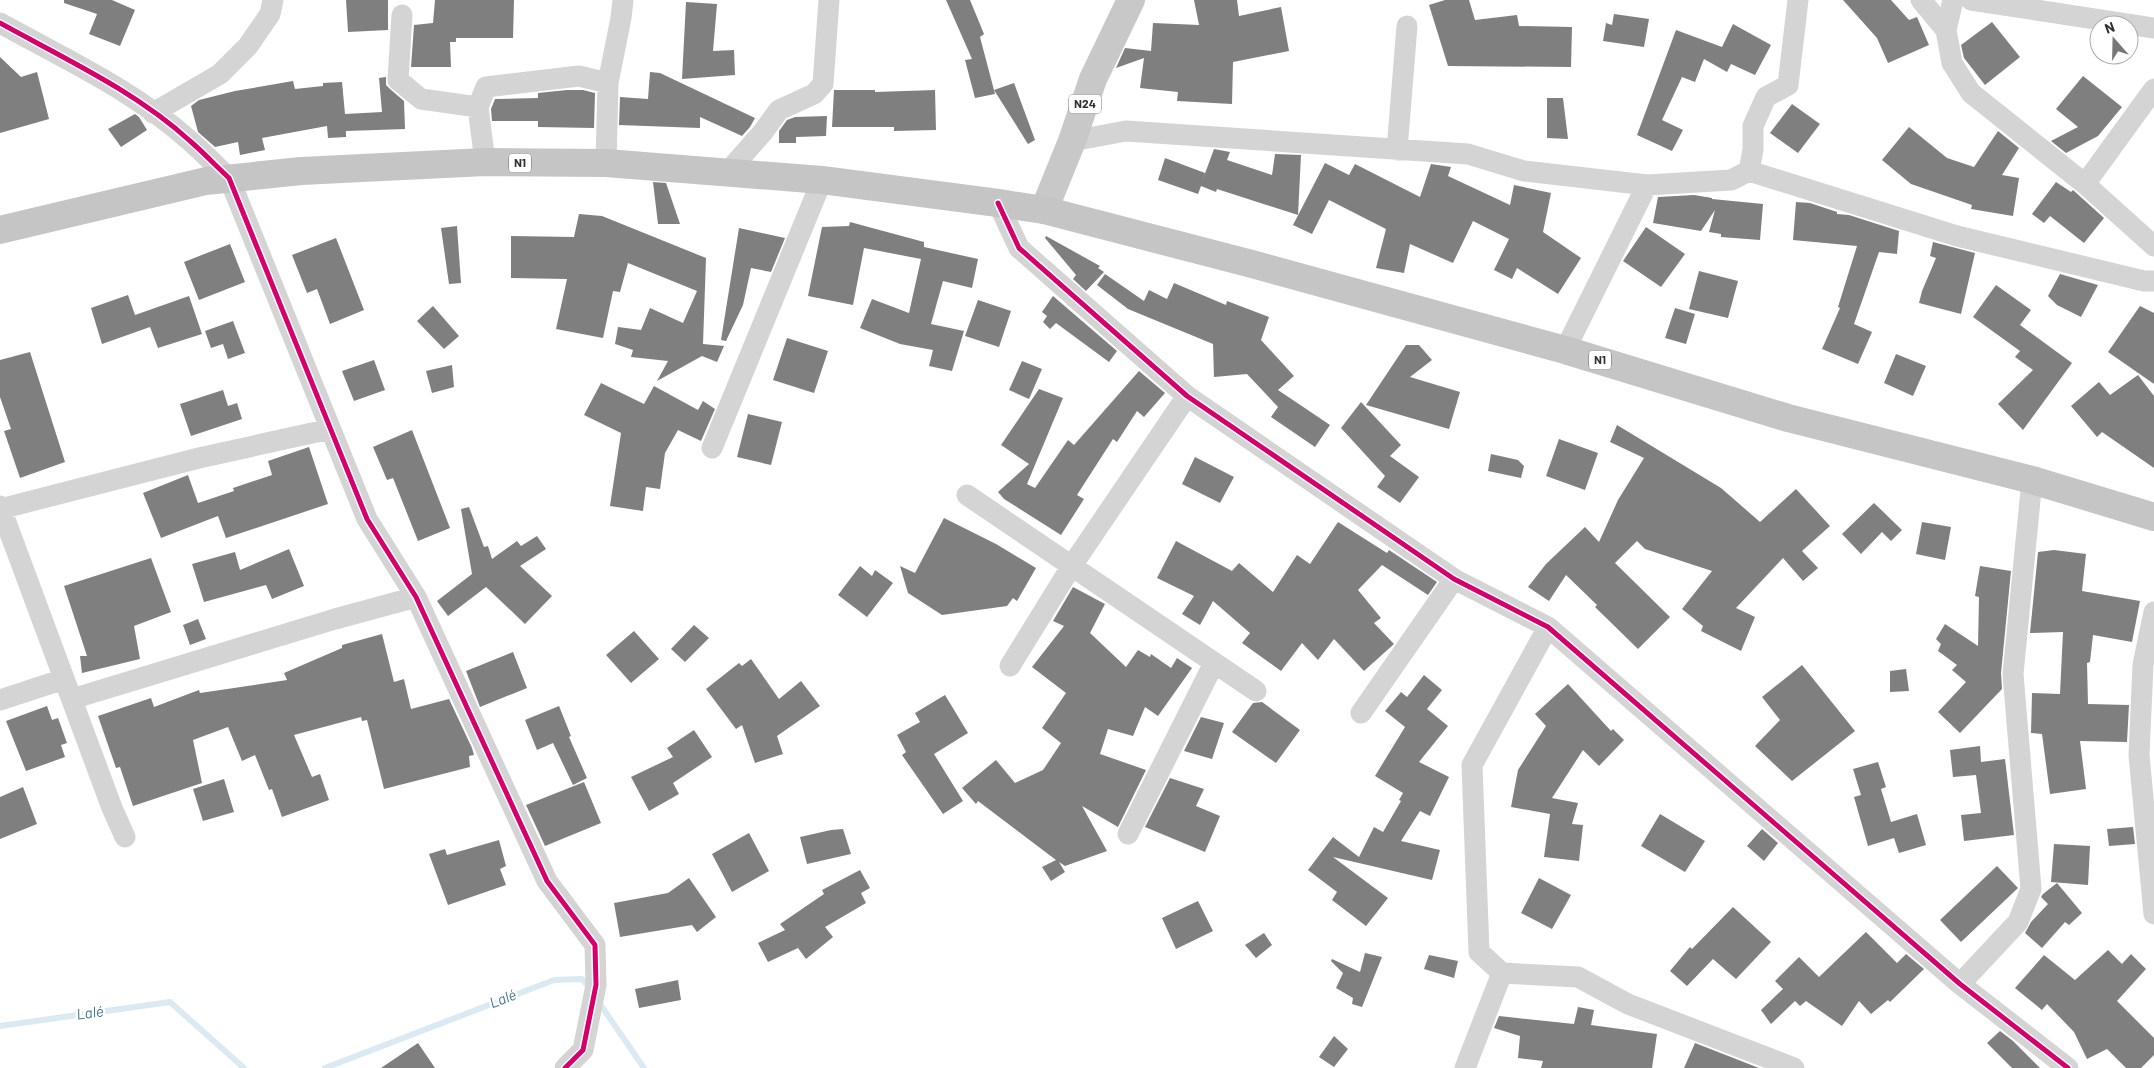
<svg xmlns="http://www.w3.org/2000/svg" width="2154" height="1068" viewBox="0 0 2154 1068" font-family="Barlow,sans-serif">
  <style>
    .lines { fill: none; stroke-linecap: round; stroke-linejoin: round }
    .stream { stroke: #dbeaf2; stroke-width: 6 }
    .building { fill: #7f7f7f }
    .minor { stroke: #d4d4d4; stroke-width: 21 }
    .primary { stroke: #c8c8c8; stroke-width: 28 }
    .trunk { stroke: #c5c5c5; stroke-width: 28 }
    .cycleway-casing { stroke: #fff; stroke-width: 8 }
    .cycleway { stroke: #d6006c; stroke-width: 5 }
    .labels { text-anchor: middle; stroke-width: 5; stroke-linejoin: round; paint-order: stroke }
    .shield { fill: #fff; stroke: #6e6e6e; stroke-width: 1 }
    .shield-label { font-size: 12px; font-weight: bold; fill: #303030 }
    .water-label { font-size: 15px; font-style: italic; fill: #3f7592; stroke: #fff }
  </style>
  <rect width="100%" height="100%" fill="#fff"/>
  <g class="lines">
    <path class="stream" d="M598 1001 644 1068
      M0 1026 170 1002 244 1068
      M325 1068 554 980 582 979 590 989"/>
  </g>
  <path class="building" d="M64 0H112L135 10 120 46 89 34 97 14 64 3Z
    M346 0H388V30L348 32Z
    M435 0H514L513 38H456V42H450L451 67H411L414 25 433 23Z
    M946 0H970L984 34 980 37 995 94 975 98 965 60 972 59Z
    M1194 0H1237L1239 16 1281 7 1289 51 1233 62 1232 104 1177 101 1178 92 1140 88 1144 58 1116 68 1125 48 1151 51 1153 23 1199 25Z
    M1445 0H1469L1475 20 1517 15 1519 26 1572 27 1571 67 1448 66 1429 5Z
    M1843 0H1891L1909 20 1917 17 1929 45 1888 63 1877 38Z
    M686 2 717 4 713 51 734 50 735 75 682 79Z
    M1614 14 1649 19 1644 47 1603 41 1606 23 1612 25Z
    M1992 22 2020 57 1985 85 1964 58 1961 45Z
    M1733 24 1771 45 1755 75 1731 64 1727 72 1704 59 1695 82 1682 77 1662 120 1683 130 1672 151 1637 135 1676 30 1722 47Z
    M0 57 21 77 37 72 49 119 0 133Z
    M650 72 660 73 755 118 750 127 742 136 700 117V128L619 125 620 97 648 99Z
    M2083 76 2122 107 2098 136 2066 153 2051 141 2078 127 2056 109Z
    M386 77V85L390 89 404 101 405 129 346 131V137L328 138 327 126 262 138 265 150 240 155 238 142 215 147 198 132 191 106 199 100 235 91 293 81 295 89 323 86V83L342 82 345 114 382 112 379 78Z
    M1014 83 1035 140 1028 144 994 90Z
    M567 90H583L595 93 594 128 538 127V121H492L491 109 495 99 538 98V93Z
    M834 90H875V92L935 90 936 130 894 131V127H832Z
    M1547 98H1563L1568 139 1547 138Z
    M1792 104 1820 124 1798 153 1770 133Z
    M135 114 139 117 147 130 121 147 108 129Z
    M827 116 826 136 796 137V143H779V131L787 120 795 117Z
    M1909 127 1947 158 1974 167 1998 131 2019 148 2002 175 2019 178 2013 216 1971 209 1972 205 1911 184 1882 160Z
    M1214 149 1230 152 1227 160 1272 175 1275 154 1301 155 1298 215 1217 189 1216 192 1201 186 1198 194 1158 180 1165 158 1205 173 1203 179Z
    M1325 163 1349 175 1355 164 1420 197 1431 164 1451 167 1448 176 1510 205 1514 185 1551 193 1543 232 1581 258 1558 294 1517 268 1512 279 1494 270 1509 239 1473 221 1453 263 1410 244 1404 273 1376 268 1386 229 1329 200 1312 234 1293 225Z
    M653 182 666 183 680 224H658Z
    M2056 182 2071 192 2073 190 2104 218 2084 243 2050 216 2044 223 2032 214Z
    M1694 195 1712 198V199L1763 204 1760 240 1721 237V234L1709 232 1715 210 1701 231 1653 223 1658 197Z
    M1796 202 1810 203 1837 212V214L1849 215 1899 231 1897 254 1879 252 1854 324 1872 332 1858 364 1822 349 1840 308 1838 307 1857 246 1793 240Z
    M579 214 602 216 706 258 703 344 724 346 717 362 702 356 657 381 668 361 631 357 633 350 615 344 618 327 641 330 650 308 683 323 697 291 628 263 620 292 613 291 603 338 556 329 567 279 511 278V236L574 237Z
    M850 222 924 242V247L978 259 972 288 943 281 931 324 964 331 952 371 929 366 933 350 900 344 860 328 872 299 909 313 921 259 864 248 853 305 808 296 822 227 849 226Z
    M457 226 461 283 449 284 441 228Z
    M1646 227 1685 254 1661 287 1623 261Z
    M739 228 785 238 771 272 751 268 743 305 726 341 721 340Z
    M1046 236 1100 266 1098 268 1104 272 1086 291 1073 279 1076 275 1045 238Z
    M336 238 364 310 330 324 317 289 307 293 292 255Z
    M1933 242 1975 253 1961 314 1919 303 1922 291 1936 258 1930 256Z
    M230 244 245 282 199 300 184 262Z
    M1699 271 1738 281 1728 318 1689 309Z
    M1105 274 1144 301 1149 290 1167 299 1174 283 1226 305 1227 301 1269 317 1261 340 1294 376 1278 390 1330 425 1315 447 1271 417 1278 407 1247 374 1214 377 1213 344 1128 309 1097 285Z
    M2060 274 2098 285 2081 317 2057 305 2048 296Z
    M1996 285 2031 310 2020 325 2072 363 2023 430 1998 404 2033 370 2015 357 2020 351 1973 317Z
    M128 295 135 315 189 296 202 334 158 348 150 327 102 344 91 308Z
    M1053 296 1117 351 1109 362 1056 323 1050 329 1043 322 1047 316 1042 312Z
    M978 300 1011 311 999 347 965 336Z
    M433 306 459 336 444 349 417 321Z
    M2140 306 2154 313V384L2108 352Z
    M1675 308 1695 314 1686 344 1665 338Z
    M233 321 245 353 228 359 223 344 211 348 205 331Z
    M787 338 828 351 814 393 773 380Z
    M1406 345H1419L1432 360 1410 377 1460 392 1449 429 1366 405Z
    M30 352 65 462 20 478 4 431 11 429 0 397V360Z
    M1896 354 1926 366 1913 396 1884 383Z
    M374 360 385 390 354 401 342 371Z
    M1022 361 1042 369 1029 399 1009 390Z
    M452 365 454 387 432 393 426 371Z
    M1139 371 1165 393 1144 417 1137 411 1117 442 1113 439 1077 495 1084 499 1061 535 1004 499 998 492 1029 464 1001 445 1039 389 1063 398 1027 484 1035 488 1068 440 1074 445Z
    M2138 375 2154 396V468L2102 432 2097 437 2071 406 2099 382 2110 395Z
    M601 383 644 404 654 386 698 410 703 401 715 409 701 441 678 430 665 453 660 489 646 487 643 511 610 506 621 433 584 415Z
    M223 390 228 406 237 403 242 419 191 436 180 404Z
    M1361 402 1401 445 1390 456 1419 477 1400 503 1377 487 1385 476 1341 428Z
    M748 414 782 422 771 465 737 457Z
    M1617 425 1721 488 1760 522 1796 489 1830 526 1802 551 1818 568 1803 581 1783 558 1736 608 1755 617 1741 651 1701 631 1703 626 1682 609 1712 571 1645 549 1637 541 1615 563 1670 617 1638 649 1595 607 1597 605 1566 575 1549 601 1528 587 1546 564 1585 527 1599 542 1618 500 1644 458 1610 442Z
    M412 430 450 528 418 541 393 478 387 480 373 447Z
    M1559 439 1598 453 1585 490 1546 476Z
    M309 447 328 504 226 538 218 516 161 538 143 493 188 475 198 503 234 491 233 488 272 475 268 461Z
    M1491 454 1518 460 1524 466 1521 478 1488 471Z
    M1195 457 1234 477 1220 503 1182 484Z
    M1874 503 1902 530 1891 541 1882 532 1861 554 1842 534Z
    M469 507 484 547 488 546 492 559 517 541 521 546 537 536 546 549 520 566 552 596 525 624 486 587 448 616 437 601 472 574 461 509Z
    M944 518 996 544 1036 568 1017 601 1013 598 1007 606 942 615 908 593 900 566 915 573Z
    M1338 522 1387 553 1389 550 1437 582 1428 595 1382 565 1358 590 1381 618 1374 623 1394 644 1364 671 1334 639 1318 660 1302 643 1281 671 1242 643 1250 633 1213 601 1200 625 1182 614 1194 596 1157 578 1176 541 1232 571 1239 563 1273 592 1297 555 1310 564Z
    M1922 522 1951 527 1945 560 1916 554Z
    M289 549 304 586 272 599 266 585 204 602 192 564 235 552 240 570Z
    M2054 550 2086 554 2082 591 2140 601 2132 642 2093 635 2090 662 2087 663 2088 704 2129 705 2127 742 2080 741 2086 789 2050 794 2042 734 2031 733 2032 693 2060 694 2063 632 2030 633 2038 552Z
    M151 558 171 612 134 626 140 659 82 673 80 656H87L64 586Z
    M860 566 872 576 875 570 893 583 867 617 838 595Z
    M1980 566 2011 571 2001 673 2002 689 1960 733 1938 712 1966 682 1952 670 1957 665 1938 651 1941 644 1936 639 1945 624 1978 646 1979 597 1975 596Z
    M1073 587 1105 604 1090 633 1126 667 1138 650 1150 657 1151 654 1171 668 1177 658 1192 668 1158 716 1145 707 1133 736 1108 729 1100 754 1146 770 1118 827 1082 806 1107 851 1065 866 1059 862 1065 872 1051 881 1042 867 1056 860 978 801 976 804 962 788 996 760 1015 783 1043 770 1061 743 1042 728 1066 693 1032 667 1064 626 1053 621Z
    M198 619 206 639 190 645 183 625Z
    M694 625 709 638 685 662 671 649Z
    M634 631 659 659 631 683 606 655Z
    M382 634 394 682 404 679 411 709 449 699 472 748 474 755 469 756 470 767 384 789 367 720 362 721 361 717 294 735 312 777 320 774 329 800 282 817 272 789 269 790 255 755 242 761 228 727 193 740 202 783 133 806 120 767 116 768 98 716 151 698 154 707 199 690 200 693 287 680 284 673 342 648V645Z
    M513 652 527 688 480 707 466 671Z
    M751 659 779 699 801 681 820 706 777 736 783 754 755 763 742 725 736 729 706 689 739 663 742 666Z
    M1802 665 1855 731 1792 781 1755 746 1780 720 1762 697Z
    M1906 669 1909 691 1890 692V671Z
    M1424 675 1442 690 1427 709 1448 726 1419 762 1449 777 1430 816 1420 811 1401 841 1440 850 1432 880 1333 857 1388 898 1366 926 1332 900 1337 892 1308 870 1333 837 1359 857 1374 827 1383 832 1401 801 1399 800 1403 793 1375 776 1405 727 1385 711 1401 692 1407 697Z
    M1568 684 1611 731 1613 729 1624 740 1599 766 1583 750 1552 798 1578 803 1572 824 1583 825 1579 861 1544 857 1550 814 1511 807 1518 770 1546 726 1535 714Z
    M945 695 968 733 934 754 963 801 943 814 902 755 906 752 897 735 920 722 915 713Z
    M1262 702 1300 730 1276 763 1232 732 1253 703Z
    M47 706 52 720 58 718 67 743 61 745 65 757 26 771 6 721Z
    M559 706 571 736 569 737 587 778 573 785 553 743 537 750 525 720Z
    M1201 717 1224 723 1212 759 1184 751Z
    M694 730 712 757 673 783 679 794 649 811 631 777 673 757 667 748Z
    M1980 746 1981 762 2005 759 2014 835 1964 841 1961 815 1981 813 1976 775 1953 777 1950 750Z
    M1878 762 1886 787 1881 789 1891 822 1917 814 1926 845 1899 853 1894 838 1868 846 1854 797 1861 795 1853 769Z
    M1170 778 1204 789 1196 806 1220 816 1205 852 1145 827Z
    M224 779 234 812 203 821 193 789Z
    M584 782 601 823 545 846 526 805Z
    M23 787 37 824 0 839V797Z
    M1660 814 1705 841 1685 872 1641 846Z
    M2133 827 2135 844 2109 846 2107 829Z
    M843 829 851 854 807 864 800 837 831 830Z
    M1762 829 1778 843 1764 861 1747 846Z
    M749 833 769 871 732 892 712 854Z
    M499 840 506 866 500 869 506 885 448 905 429 854 445 849 447 855Z
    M2054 844 2090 846 2088 885 2051 882Z
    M1997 866 2018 888 1961 942 1940 920Z
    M860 870 870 888 861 893 866 903 825 927 833 937 806 959 798 948 768 962 758 943 785 930 780 924 824 894 822 890Z
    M689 878 716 917 697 932 692 925 620 937 614 903 668 893Z
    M1539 878 1571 895 1552 929 1521 913Z
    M2057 883 2082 913 2069 925 2065 922 2042 948 2025 933 2031 922 2048 904 2041 897 2043 894Z
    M1198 901 1213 931 1176 949 1162 918Z
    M1733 907 1771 942 1736 979 1713 959 1687 986 1670 971 1690 947 1692 949Z
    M1866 932 1897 963 1906 954 1924 969 1890 1002 1888 1000 1871 1014 1859 1001 1842 1026 1806 1001 1800 1006 1795 1001 1771 1024 1761 1010 1783 989 1775 981 1799 957 1819 977Z
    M1264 933 1272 945 1256 958 1245 945Z
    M2108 950 2122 964 2131 954 2146 969 2117 1001 2154 1038V1055L2141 1068H2126L2107 1049 2087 1059 2074 1032 2047 1004 2042 1010 2015 988 2044 955 2075 980Z
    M1365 953 1382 957 1362 1007 1352 1004 1353 998 1336 988 1343 973 1331 961 1332 959 1360 972Z
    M1429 955 1458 961 1454 978 1424 969Z
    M678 980 681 1000 639 1008 635 989Z
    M1578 1007 1594 1010 1591 1025 1657 1034 1652 1068H1541L1543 1061 1518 1058 1520 1036 1494 1028 1499 1016 1574 1024Z
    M2000 1031 2013 1041 2040 1068H2012L1987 1043Z
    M1334 1036 1348 1049 1334 1067 1319 1057Z
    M418 1043 435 1068H381Z
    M1695 1043 1759 1068H1684Z"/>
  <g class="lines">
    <path class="minor" d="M1921 0 1946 30
      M1953 0 1946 30 1952 63 1971 93 2085 184 2154 246
      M1971 0 2154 28
      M402 15 398 80 421 99 478 107
      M0 23C65 59 135 91 190 141 204 153 216 166 229 178L367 519 416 597 547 881 595 945 596 985 583 1050 565 1068
      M153 113 220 74 248 46 270 14 273 0
      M1072 141 1126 131 1468 154 1524 171 1647 185 1731 180 1749 171 1753 150V126L1766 97 1788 85 1798 0
      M1397 150 1407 26
      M485 162 478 107 486 87 579 76 608 83
      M606 163 608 83 621 18 623 0
      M1749 171 1957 236 2144 281H2154
      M726 174 763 132 779 110 814 94 823 84 829 0
      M2085 184 2154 89
      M998 203 1019 248 1187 396 1454 579 1548 627 1960 984 2068 1068
      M1565 350 1647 185
      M712 448 822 180
      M967 495 1256 691
      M0 506 112 808 125 837
      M0 509 199 458 330 429
      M2154 612 2143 665 2139 755 2154 914
      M1548 627 1472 765 1479 952 1502 973 1578 977 1628 1004 1794 1068
      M1010 666 1071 567 1187 396
      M72 699 335 619 416 597
      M0 700 64 679
      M1361 713 1454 579
      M1128 834 1214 663
      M1960 984 2018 922 2031 889 2013 674 2032 480
      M1465 1068 1502 973"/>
    <path class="primary" d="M1044 210 1072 141 1093 79 1131 0"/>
    <path class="trunk" d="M0 230 206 181 301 171 485 162 606 163 822 180 998 203 1044 210 1252 264 1565 350 1788 418 2032 480 2154 517"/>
    <defs>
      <path id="cycleway" d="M0 23C65 59 135 91 190 141 204 153 216 166 229 178L367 519 416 597 547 881 595 945 596 985 583 1050 565 1068
        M998 203 1019 248 1187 396 1454 579 1548 627 1960 984 2068 1068"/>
    </defs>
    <use href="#cycleway" class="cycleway-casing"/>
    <use href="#cycleway" class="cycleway"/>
  </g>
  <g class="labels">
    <g class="shield">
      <rect x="1069" y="94.5" width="32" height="19" rx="4"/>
      <rect x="509" y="153.5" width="22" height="19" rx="4"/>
      <rect x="1589" y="350.5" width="22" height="19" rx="4"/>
    </g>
    <g class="shield-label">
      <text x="1085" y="108">N24</text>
      <text x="520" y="167">N1</text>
      <text x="1600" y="364">N1</text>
    </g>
    <g class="water-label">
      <text transform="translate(503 999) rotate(-21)" y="5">Lalé</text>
      <text transform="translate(90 1013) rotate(-8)" y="5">Lalé</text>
    </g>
  </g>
  <g transform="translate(2114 40) rotate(340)"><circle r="24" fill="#ffffff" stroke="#acacac"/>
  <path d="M0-4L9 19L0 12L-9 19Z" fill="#787878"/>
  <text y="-8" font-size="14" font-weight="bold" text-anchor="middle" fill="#303030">N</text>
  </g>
</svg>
